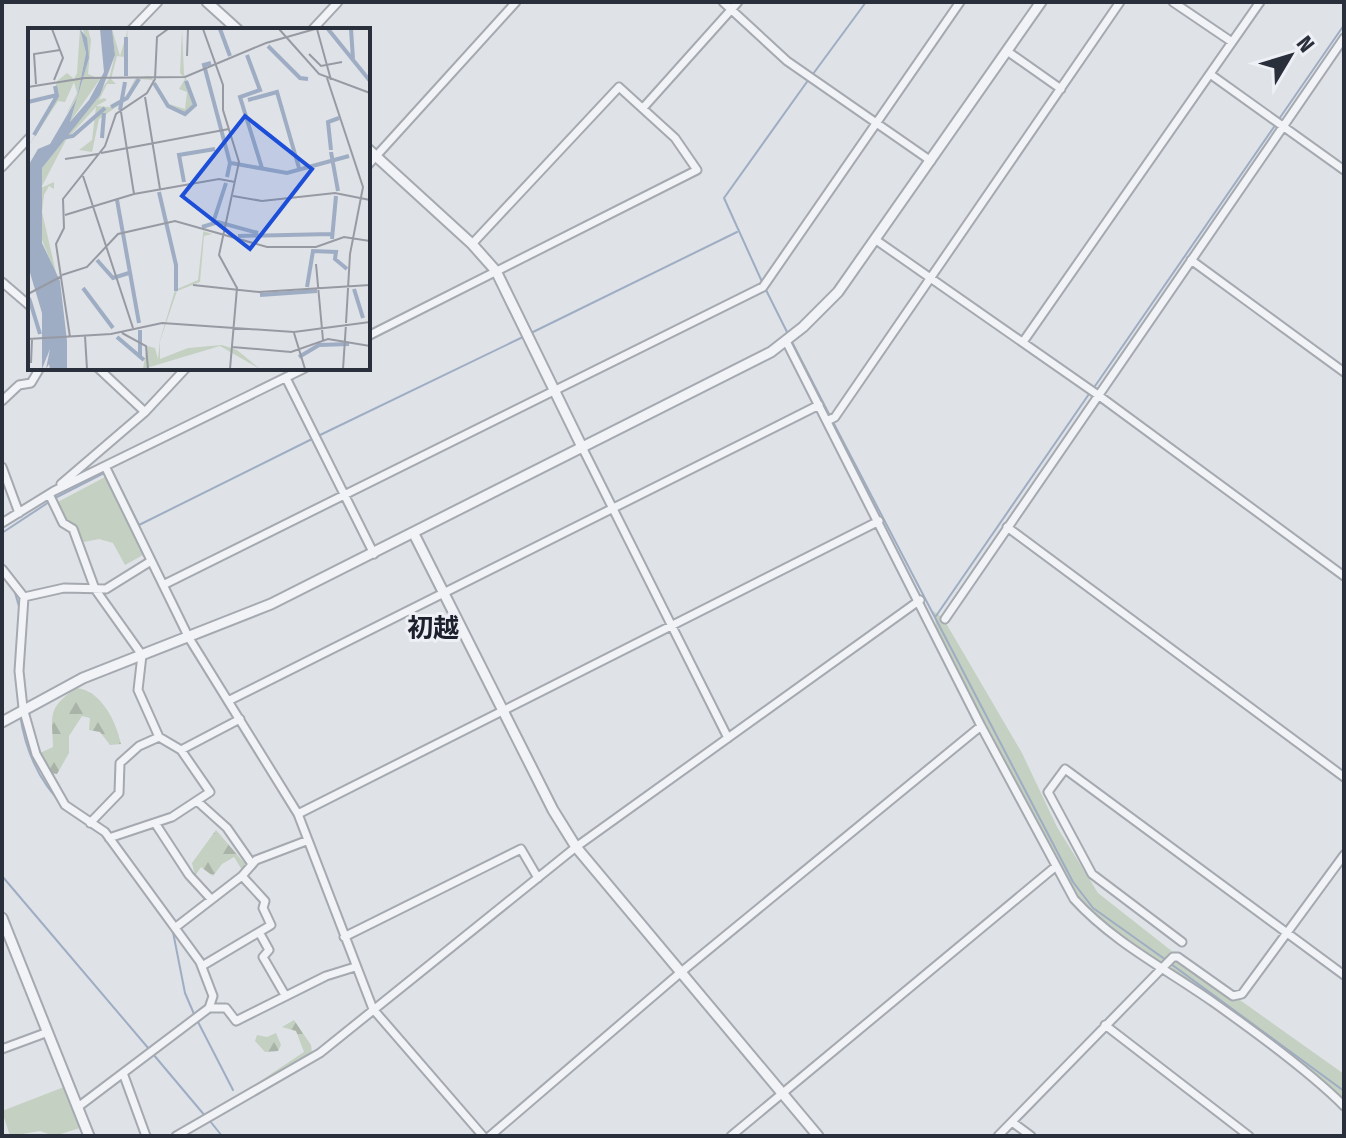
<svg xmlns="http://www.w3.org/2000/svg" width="1346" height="1138" viewBox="0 0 1346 1138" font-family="'Fira Sans Condensed','Noto Sans JP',sans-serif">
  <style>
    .grass { fill: #c4d0c1 }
    .forest { fill: url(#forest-firs) }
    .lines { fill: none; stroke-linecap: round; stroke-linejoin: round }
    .stream { stroke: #9eadc3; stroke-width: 2 }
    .minor-casing { stroke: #a5a9b0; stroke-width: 11 }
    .tertiary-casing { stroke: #a5a9b0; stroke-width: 13 }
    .minor { stroke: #f1f3f6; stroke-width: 7 }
    .tertiary { stroke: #f1f3f6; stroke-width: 9 }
    .labels { text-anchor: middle; stroke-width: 6; stroke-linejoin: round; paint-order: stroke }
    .quarter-label { font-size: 26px; font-weight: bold; fill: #1c202d; stroke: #eef0f5 }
    .inset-river { fill: none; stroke: #9eadc3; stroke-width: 4 }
    .inset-road { fill: none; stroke: #979aa3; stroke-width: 2 }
    .view { fill: #1d4ed8; fill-opacity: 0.15; stroke: #1d4ed8; stroke-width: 4 }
    .inset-edge { fill: none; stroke: #2a2f3c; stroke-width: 4 }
  </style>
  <defs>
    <pattern id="forest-firs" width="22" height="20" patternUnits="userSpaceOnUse" patternTransform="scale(2)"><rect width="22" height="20" fill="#c4d0c1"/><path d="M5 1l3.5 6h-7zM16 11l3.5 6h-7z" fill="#a9b3a7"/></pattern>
  </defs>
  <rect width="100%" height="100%" fill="#dfe2e7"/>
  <path class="grass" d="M105 477 143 555 125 565 113 543 99 539 84 542C76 527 64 518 54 504Z
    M933 611 943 618 1022 753 1057 827 1098 893 1178 956 1344 1074V1107L1074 899 981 726 937 629Z
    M64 1087 80 1128 54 1136 40 1131 10 1136 2 1111Z"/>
  <path class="forest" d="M76 688C101 690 116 721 121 744L110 745 100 732 89 730 90 718 82 716 69 736V753L57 774 50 773 40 753 53 747C52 714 47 709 76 688Z
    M216 830 246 865 242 870 234 857 222 864 213 876 201 867 195 876 192 863Z
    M294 1020 311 1045 312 1054 238 1096 304 1052 296 1031 282 1027Z
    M276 1033 281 1045 278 1051 265 1052 255 1041 257 1035 267 1037Z"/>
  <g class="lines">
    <path class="stream" d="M813 74 866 2
      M1279 119 1344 25
      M763 284 724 198 809 79
      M766 290 788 334
      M531 333 737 232
      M791 340 830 416
      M1093 389 1276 124
      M833 422 1073 882 1093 908 1166 960
      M318 436 525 336
      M111 469 139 525 312 439
      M55 498 106 472
      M2 533 49 502
      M14 589 20 610
      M936 616 1089 394
      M18 692 19 709
      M20 715C29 772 55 807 104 836
      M2 876 149 1049
      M1298 911 1344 848
      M173 932 185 993 194 1014
      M1171 964 1344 1091
      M1239 992 1268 952
      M197 1020 233 1090
      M153 1054 206 1117
      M210 1121 222 1136"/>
    <defs>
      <path id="minor" d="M723 2 787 61 931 161
        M1173 2 1232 42
        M131 30 158 2
        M312 30 338 2
        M1007 51 1061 89
        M1210 74 1344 170
        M643 108 738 2
        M368 165 516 2
        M2 167 30 137
        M876 240 1098 395 1344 576
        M1191 260 1344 372
        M2 282 30 306
        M368 336 697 170 675 138 619 87 472 244
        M786 341 981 726 1074 899C1113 942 1166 969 1213 1002 1254 1031 1309 1071 1344 1106
        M1023 342 1260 2
        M98 368 145 412
        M286 378 374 554
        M2 401 19 385 31 383 40 368
        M827 421 835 417 1120 2
        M583 449 728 738
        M105 466 189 638 298 814 373 1009 483 1136
        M2 467 19 513
        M61 484 145 412 186 368
        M49 494 63 523 73 529 95 589 142 655 138 690 159 737
        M2 523 54 491 305 368
        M1007 527 1344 777
        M2 569 24 597 19 671 23 708 36 754 65 805 105 832 200 962 213 996 209 1008 78 1107
        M163 585 763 287 960 2
        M24 597 64 588 106 589 151 561
        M945 619 1344 38
        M228 701 819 405
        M197 801 227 828 252 864
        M298 814 879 521
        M90 823 119 793 120 763 139 746 159 737 181 750 240 719
        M155 823 189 875 211 899
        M109 838 172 817 210 792 181 750
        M176 927 242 876 256 860 306 841
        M259 932 269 950 263 957 285 995
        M344 937 521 849 538 878
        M1182 942 1092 874 1048 792 1065 769 1344 975
        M202 966 271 925 263 908 265 901 242 876
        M209 1008H226L236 1021 326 976 355 967
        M1105 1025 1249 1136
        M2 1049 48 1032
        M123 1073 146 1136
        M1012 1122 1031 1136
        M176 1136 320 1053 576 847 920 600
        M490 1136 680 973 981 726
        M731 1136 1055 867
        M998 1136 1173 957H1178L1233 996 1242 994 1344 855"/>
      <path id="tertiary" d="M207 2 238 30
        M368 149 472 244 496 271 583 449
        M414 534 553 810 576 847 818 1136
        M2 722 83 678 271 604 771 352 803 327 838 292 1041 2
        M2 918 89 1136"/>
    </defs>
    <use href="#minor" class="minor-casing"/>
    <use href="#tertiary" class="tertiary-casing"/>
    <use href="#minor" class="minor"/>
    <use href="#tertiary" class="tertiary"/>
  </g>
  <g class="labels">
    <g class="quarter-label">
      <text x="433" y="637">初越</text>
    </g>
  </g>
  <g transform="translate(28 28)">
    <rect width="342" height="342" fill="#dfe2e7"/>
    <path d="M52 1 58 25 49 70 38 87 49 65 46 54 37 74 30 73 0 119 29 70 28 54 39 45 46 51 49 45ZM55 1H60L63 12 60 46 72 51 42 94 61 30ZM84 1 92 28 100 1 97 29 89 28 83 51 88 56H79L71 72 76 70 79 72 68 78 82 79 97 71 107 51 120 48 124 50 138 75 157 81 159 64 151 61 157 51 152 45 154 1 156 46 169 77 158 86 145 82 134 71 124 52 113 51 101 70 71 91 64 124 51 122 64 112 68 79 38 112 13 160 26 154V161L21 158 16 167 14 184 29 249 14 212 11 165 14 140 81 51 87 27ZM176 197 175 203 184 206 176 208 172 254 149 263 132 313V331L160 320 194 317 209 322 232 341 192 318 115 341 119 318 127 320 130 331 132 312 147 262 170 252Z" fill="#c4d0c1"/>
    <path d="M52 1 59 10 61 30 42 94 61 72 76 44 72 1H84L87 27 72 67 14 140V215L32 253 39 313V341H22L21 336 18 341 22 321 14 341V285L0 238V138L10 121 22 116 49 70 58 25Z" fill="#9eadc3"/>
    <path class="inset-river" d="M192 1 202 28M300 1 342 53M323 1 325 31M240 18 272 50 280 51M219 27 232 62 212 69 234 140M183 35 176 37 202 135 199 149M98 48V9M126 55 140 78 157 86 167 77 158 53M220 72 249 64 271 140M0 74 29 67M83 79 99 70 111 51M92 82 97 54M6 107 29 68 27 58M34 110 45 108 77 80M74 110 76 85M303 122 300 94 311 90M303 124 310 163M203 135 259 145 321 128M156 154 151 127 187 121M131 164 148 237V263M89 172 111 295M185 195 198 155M174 199 190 194 230 205M210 208 303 206M304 211 308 168M69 232 85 250 101 245M279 259 285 223 308 224 307 231 319 241M55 260 85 300M326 261 335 290M232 267 289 263M1 270 12 306M112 302V328M89 309 116 332M271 329 291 317 321 316"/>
    <path class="inset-road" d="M24 1 35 30 26 52M175 1 195 57V82L211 134 191 227 209 260 202 341M251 1 291 46 342 65M289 1 303 52M281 26 293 38 314 34M159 28 160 1M299 50 335 159 322 226 318 295M8 56 6 26 32 22M0 59 57 50 157 49 238 15 287 1M117 69 132 161M93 84 106 166M73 125 201 101M37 131 70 126M55 148 105 300M205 168 234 173 307 165 342 172M37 187 106 166 191 151 207 154M288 236 295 312M34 247 59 239 90 206 147 193 239 219H288L316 209 342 213M165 257 231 264 342 257M0 266 34 248M94 305 118 318 120 341M266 305 277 341M57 308 59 341M42 309 28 216 36 200 35 171 77 118 88 86 119 65 127 51 129 9 140 1M0 311 83 306 134 295 266 304 342 294M204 319 263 324 300 311 342 318M3 335 4 311M315 341 318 296"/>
    <path class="view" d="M217 88 284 141 222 221 154 168Z"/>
    <rect width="342" height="342" class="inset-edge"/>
  </g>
  <rect width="1346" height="1138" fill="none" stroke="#2a2f3c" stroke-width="8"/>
  <g transform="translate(1290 56) rotate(52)" stroke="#eef0f5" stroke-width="6" paint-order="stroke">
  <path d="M0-6L14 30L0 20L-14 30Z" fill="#2a2f3c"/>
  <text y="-12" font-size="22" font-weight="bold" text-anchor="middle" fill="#2a2f3c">N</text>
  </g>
</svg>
